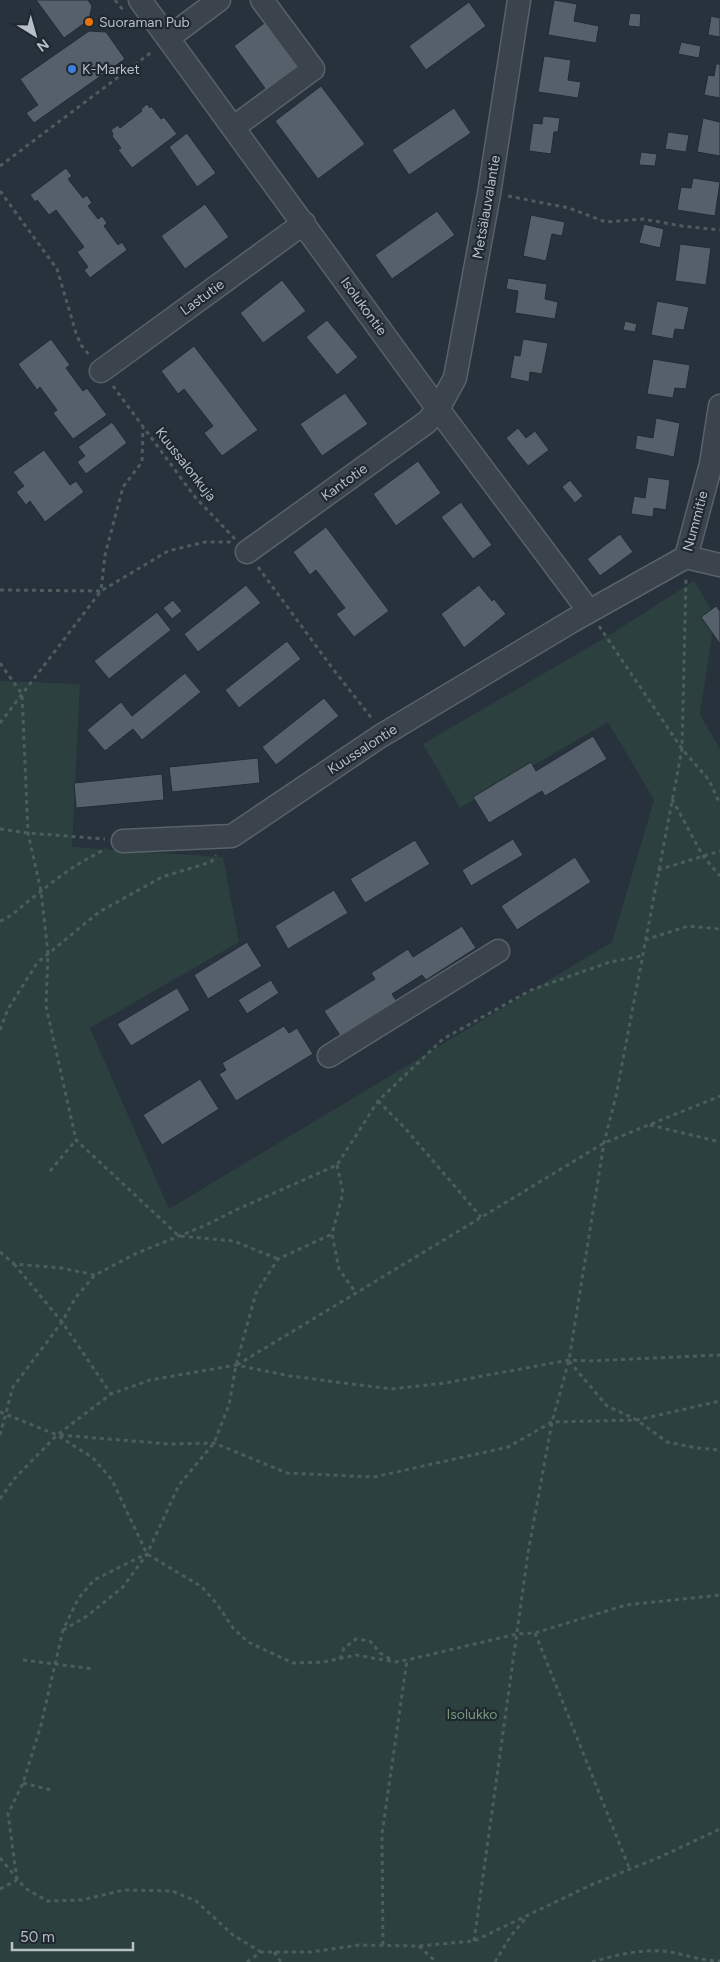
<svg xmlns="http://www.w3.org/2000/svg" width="720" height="1962" viewBox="0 0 720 1962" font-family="Figtree,sans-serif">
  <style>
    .green { fill: #2c403f }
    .building { fill: #55606b; stroke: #222b33 }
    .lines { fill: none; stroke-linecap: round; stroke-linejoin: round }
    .minor-casing { stroke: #59626a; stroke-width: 25 }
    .path { stroke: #4b5d5d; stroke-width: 3; stroke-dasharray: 4 4; stroke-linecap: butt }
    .minor { stroke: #3b444c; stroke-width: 22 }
    .food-dot { fill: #e8710a; stroke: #202931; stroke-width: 2 }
    .shop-dot { fill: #3f7fe0; stroke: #202931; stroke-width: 2 }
    .labels { text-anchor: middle; stroke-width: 4.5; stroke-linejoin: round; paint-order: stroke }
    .poi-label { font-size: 14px; fill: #b7bfc7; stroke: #202931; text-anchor: start }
    .street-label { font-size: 14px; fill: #b7bfc7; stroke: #202931 }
    .park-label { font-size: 14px; fill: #789a7c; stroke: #202931 }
  </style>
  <rect width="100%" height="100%" fill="#27323c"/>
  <path class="green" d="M694 581 715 616 700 714 720 749V1962H0V681L80 684 72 847 223 857 239 942 90 1028 169 1209 612 942 654 800 608 722 460 808 423 744 608 636Z"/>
  <path class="building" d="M36 0H88L92 6 89 20 64 38Z
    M554 0 577 4 574 21 599 26 596 43 548 35Z
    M469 2 486 26 426 70 409 46Z
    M630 13 641 14 640 27 628 26Z
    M720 13V37L708 35 711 16 719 18Z
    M267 21 301 65 267 91 234 46Z
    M89 31 106 32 125 59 34 123 26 113 38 105 20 79Z
    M681 42 701 46 699 58 678 54Z
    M544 56 571 60 568 80 581 82 578 98 538 92Z
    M716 64H720V98L704 95 708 75 714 76Z
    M321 86 365 144 318 179 275 121Z
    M147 104 150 108 151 106 161 119 164 117 177 134 132 168 118 150 121 148 112 136 113 134 111 130 118 125 120 128 142 111 141 109Z
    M454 108 471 133 409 175 392 150Z
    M543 116 560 118 558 132H554L551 154 529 151 533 123 542 124Z
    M703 118 720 122V156L697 152Z
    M668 132 689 135 686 152 665 149Z
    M187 133 216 173 197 187 169 147Z
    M641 152 657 154 655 166 639 165Z
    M66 168 72 176 68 179 83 198 87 195 92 203 88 206 98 219 102 216 107 223 104 226 118 245 122 242 127 250 90 278 84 270 88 267 77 252 84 247 56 210 49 215 37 200 35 202 30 195Z
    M693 178 720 182 715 216 677 210 681 187 691 188Z
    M205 204 229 237 185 269 161 236Z
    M437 211 455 235 392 279 375 255Z
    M531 215 565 222 562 236 552 234 546 261 523 256Z
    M644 224 664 229 660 248 639 243Z
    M680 244 711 248 706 285 675 281Z
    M508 278 547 284 545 299 558 302 555 319 515 313 518 291 506 289Z
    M282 280 306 311 263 343 240 313Z
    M657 301 689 307 684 330 675 329 673 339 651 335Z
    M327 320 358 357 337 375 306 337Z
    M625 321 637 324 635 332 623 330Z
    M51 339 70 365 66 368 83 391 87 388 107 415 73 439 53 413 57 410 40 387 37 390 18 364Z
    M523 339 548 343 542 374 530 372 529 382 510 378 514 355 520 356Z
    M194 346 258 430 222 456 204 433 213 426 184 389 178 394 161 371Z
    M653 359 690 365 686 389 675 388 673 398 647 394Z
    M345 393 368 424 322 456 300 424Z
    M656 418 680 423 674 457 635 449 637 435 653 438Z
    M112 422 127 443 86 474 77 462 85 456 78 447Z
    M518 428 526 438 535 431 549 450 528 466 506 438Z
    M44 450 70 485 76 481 84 492 45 522 30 501 26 505 16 492 24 486 13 472Z
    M418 461 441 493 396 526 373 494Z
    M648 477 670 480 666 510 654 508 653 517 631 514 634 496 645 498Z
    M570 480 583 496 575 503 562 487Z
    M461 502 492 545 473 559 441 517Z
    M326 527 389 611 354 637 336 614 345 608 316 570 310 575 293 552Z
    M620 534 633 552 600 576 587 559Z
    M246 585 261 603 198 652 184 634Z
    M479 585 492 601 494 599 506 614 464 648 441 614Z
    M173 600 182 611 172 619 163 608Z
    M716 606 720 611V644L701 617Z
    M157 612 171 630 109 679 94 661Z
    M287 641 301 659 239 708 225 690Z
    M185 673 201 692 142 740 133 729 105 751 87 730 121 702 132 716Z
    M324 698 339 716 276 765 262 747Z
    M593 736 607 759 545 796 542 791 489 823 473 797 531 762 536 771Z
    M258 758 260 783 172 792 169 767Z
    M162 774 164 800 76 808 74 783Z
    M513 839 523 855 471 886 462 870Z
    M415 840 430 864 365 903 350 879Z
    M575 857 591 882 517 930 501 906Z
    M334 890 348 913 288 949 275 926Z
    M462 926 476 948 426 980 422 975 392 994 397 1002 341 1037 324 1011 375 979 371 973 408 949 413 957Z
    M247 942 262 966 208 999 194 975Z
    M271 980 279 993 247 1014 238 1000Z
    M177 988 190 1010 131 1046 117 1024Z
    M284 1026 289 1033 297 1028 313 1054 236 1101 219 1074 226 1070 222 1063Z
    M200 1079 219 1109 162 1145 143 1115Z"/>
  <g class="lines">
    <defs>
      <path id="minor" d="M140 0 438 409 589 611
        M168 38 219 0
        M234 127 313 69 262 0
        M101 371 304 223
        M247 552 427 422 438 409 455 378 489 194 519 0
        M686 557 720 565
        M123 841 232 836 379 737 572 621 686 557 711 464 720 406
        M329 1056 498 951"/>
    </defs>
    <use href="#minor" class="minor-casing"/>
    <path class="path" d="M115 0 123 10
      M0 166 153 51
      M0 191 57 269 76 333 81 345 91 357
      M508 196 569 208 606 222 643 219 682 226 720 230
      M113 386 195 497 235 539
      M258 567 333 669 373 720
      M0 590 101 591 105 555 123 487 142 462 143 428
      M599 626 682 749 709 780 720 804
      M0 663 22 694 28 833 41 891 48 953 46 1006 76 1140 179 1236 234 1241 278 1259
      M0 723 101 591 168 551 205 542H232
      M672 799 703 856 720 876
      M0 829 28 833 105 839
      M658 870 720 851
      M0 921C15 915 22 905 35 896 57 878 80 861 106 849
      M645 940 688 926 720 929
      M0 1030 8 1009 37 963 99 912 162 877 211 862 216 855
      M378 1101 404 1127 481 1217
      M650 1125 720 1142
      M337 1165 343 1193 332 1234 339 1269 356 1293
      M50 1171 76 1140
      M0 1252 14 1264 61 1268 95 1275
      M14 1264 62 1322 111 1394
      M569 1361 607 1406 637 1420 667 1442 697 1448 720 1450
      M237 1365 604 1143 720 1096
      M0 1412 57 1435 93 1458 112 1480 147 1554 202 1587 217 1604 233 1628 248 1642 293 1663 324 1662 356 1655 395 1662 407 1660 517 1634 535 1633 626 1605 720 1595
      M0 1435 13 1387 62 1322 76 1297 95 1275 135 1254 206 1225 238 1209 337 1165 378 1101 443 1039 531 990 610 962 642 956
      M60 1435 169 1444 214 1443 287 1473 374 1477 508 1447 552 1422 637 1420 720 1401
      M0 1499 14 1479 57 1435 111 1394 150 1380 236 1365 290 1376 391 1389 445 1383 569 1360 589 1361 720 1355
      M63 1630 87 1616 123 1587 147 1554 179 1485 214 1443 229 1405 236 1365 256 1293 278 1259 332 1234
      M535 1633 630 1870
      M340 1659 344 1648 356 1639 370 1641 380 1653 392 1660
      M23 1660 94 1669
      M23 1783 51 1790
      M0 1858 25 1888 47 1901 82 1900 124 1890 172 1891 196 1901 233 1935 261 1952
      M17 1880 8 1814 23 1783 41 1725 63 1630 78 1599 94 1580 146 1554
      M0 1889 17 1880
      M474 1941 528 1553 552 1422 569 1360 604 1143 616 1096 682 749 686 578
      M383 1945 382 1834 407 1660
      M419 1946 436 1962
      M274 1952 281 1962
      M247 1962 261 1952H311L359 1945 418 1946 474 1941 591 1885 660 1857 720 1829
      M495 1962 510 1937 525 1919
      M592 1962C613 1956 640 1949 662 1951 682 1953 700 1961 720 1961"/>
    <use href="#minor" class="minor"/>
  </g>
  <circle class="food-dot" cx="89" cy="22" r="5"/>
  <circle class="shop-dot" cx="72" cy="69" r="5"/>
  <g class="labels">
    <g class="poi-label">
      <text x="99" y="27">Suoraman Pub</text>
      <text x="82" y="74">K-Market</text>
    </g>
    <g class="street-label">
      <text transform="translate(486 207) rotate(-80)" y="5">Metsälauvalantie</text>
      <text transform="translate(202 297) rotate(-36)" y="5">Lastutie</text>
      <text transform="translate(364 306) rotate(54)" y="5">Isolukontie</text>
      <text transform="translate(186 464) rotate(52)" y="5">Kuussalonkuja</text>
      <text transform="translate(344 482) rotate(-36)" y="5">Kantotie</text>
      <text transform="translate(695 521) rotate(-75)" y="5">Nummitie</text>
      <text transform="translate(362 749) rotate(-33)" y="5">Kuussalontie</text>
    </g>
    <g class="park-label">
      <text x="472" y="1719">Isolukko</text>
    </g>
  </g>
  <g transform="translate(35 35) rotate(143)" stroke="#202931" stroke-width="4" paint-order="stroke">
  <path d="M0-4L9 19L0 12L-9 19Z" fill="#b7bfc7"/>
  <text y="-8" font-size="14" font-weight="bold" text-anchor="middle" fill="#b7bfc7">N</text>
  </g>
  <path d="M12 1942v8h121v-8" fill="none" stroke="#b7bfc7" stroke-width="2.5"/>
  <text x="20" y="1942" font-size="15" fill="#b7bfc7" stroke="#202931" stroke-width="4" paint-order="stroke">50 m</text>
</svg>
